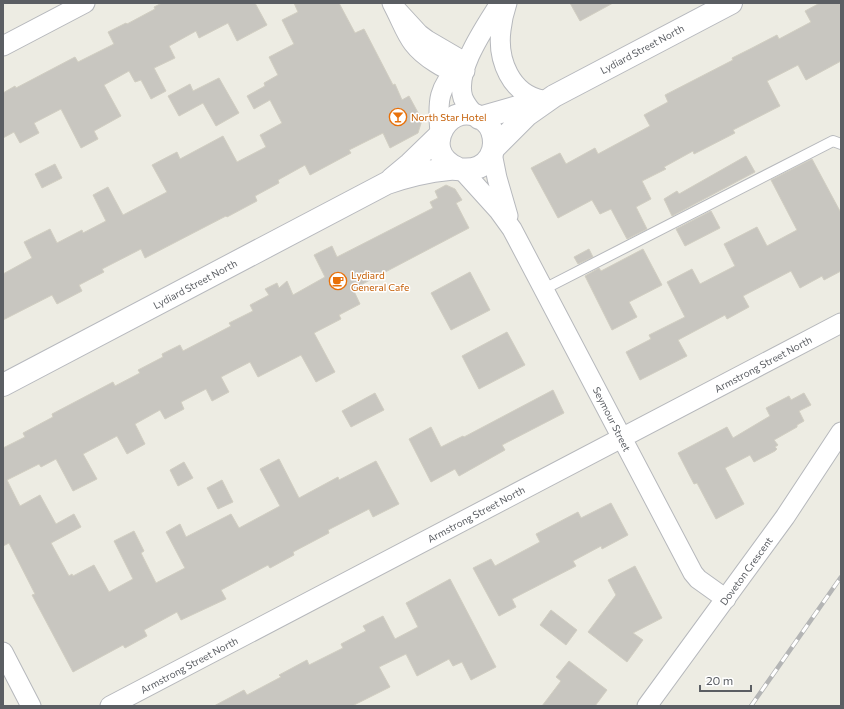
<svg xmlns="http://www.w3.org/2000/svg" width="844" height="709" viewBox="0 0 844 709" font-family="Commissioner,sans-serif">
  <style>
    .building { fill: #c8c6c0; stroke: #d1cec2 }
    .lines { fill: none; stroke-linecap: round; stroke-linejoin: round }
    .lane-casing { stroke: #b6b8bc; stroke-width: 12 }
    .street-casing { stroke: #b6b8bc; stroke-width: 21 }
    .secondary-casing { stroke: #b7b9be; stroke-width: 24 }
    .lane { stroke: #fff; stroke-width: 10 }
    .street { stroke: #fff; stroke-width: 19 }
    .secondary { stroke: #fff; stroke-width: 22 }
    .rail-casing { stroke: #b4b5b5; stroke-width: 4.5 }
    .rail { stroke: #fff; stroke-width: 3; stroke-dasharray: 9; stroke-linecap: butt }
    .labels { text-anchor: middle; stroke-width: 3; stroke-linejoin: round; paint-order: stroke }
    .street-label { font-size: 10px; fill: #5b5e63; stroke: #fff }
    .food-label { font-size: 10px; fill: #c56008; stroke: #fff; text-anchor: start }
  </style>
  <rect width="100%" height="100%" fill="#edece3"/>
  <path class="building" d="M162 3H255L267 25 237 41 228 23 199 38 196 31 169 46 175 58 154 68 166 91 151 99 141 80 135 82 129 71 104 85 121 116 94 131 98 139 81 148 61 109 34 123 39 133 20 143 14 132 3 138V93L15 86 16 88 75 57 78 62 114 44 108 32 126 23 127 24 155 9 154 7Z
    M294 3H339L355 33 364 29 393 85 395 84 402 100 409 96 422 120 418 133 390 148 383 133 349 150 351 153 310 175 305 165 278 180 279 183 255 196 257 201 227 217 226 216 145 258 141 249 102 269 104 272 79 285 82 291 57 304 52 295 3 320V274L32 258 24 242 50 229 57 243 82 230 83 233 106 221 93 195 108 187 123 215 167 192 152 165 177 152 180 159 223 136 237 162 266 147 260 135 282 123 270 100 254 109 247 96 265 86 264 83 278 75 269 57 294 44 282 20 298 12Z
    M570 3H613L580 21Z
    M820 3H841V61L806 80 798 65 767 81 780 106 733 130 735 133 694 154 693 151 664 167 666 169 642 181 651 199 636 207 647 229 627 239 611 209 600 214 592 200 558 218 531 168 560 153 566 164 595 148 598 154 650 126 644 115 668 102 665 95 733 60 732 58 750 49 777 35 779 39 811 22 805 11Z
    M219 78 239 113 216 126 203 103 179 116 168 96 190 84 193 91Z
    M746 156 755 172 672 216 664 199 677 191 679 194Z
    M812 159 841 213V271L824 280 822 276 800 288 791 271 743 296 749 307 727 319 725 315 678 340 687 356 640 380 626 352 651 339 649 335 685 317 667 282 692 269 700 284 735 266 724 244 757 227 767 246 797 230 771 180Z
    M55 164 62 178 42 188 35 174Z
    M446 185 455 189 462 200 456 203 469 228 353 289 360 304 339 315 341 319 314 333 335 372 316 382 301 355 258 377 250 362 221 377 229 392 212 401 206 389 181 402 184 409 165 419 160 410 135 424 145 444 127 454 117 436 83 454 97 479 73 491 56 459 41 467 39 464 7 480 20 506 40 495 56 524 74 514 81 527 51 543 69 576 72 574 73 576 94 565 109 592 133 579 114 541 134 531 144 551 141 553 156 583 185 568 166 532 180 524 186 537 231 514 239 528 280 506 260 469 279 459 299 498 338 477 339 480 376 461 399 504 373 517 369 509 328 530 329 533 293 552 294 555 270 568 268 565 221 590 226 599 181 620 177 612 144 630 147 636 125 648 123 645 73 672 32 595 35 594 9 543 3 546V448L25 437 23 433 53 417 52 414 113 382 115 386 140 373 138 370 163 357 162 354 180 345 183 351 231 326 229 323 253 311 250 305 269 295 265 289 277 283 279 288 287 281 293 295 325 277 314 255 332 246 337 257 433 208 430 202 438 198 435 191Z
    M711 211 720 228 685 246 676 229Z
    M589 249 593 257 578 264 574 257Z
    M643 249 662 285 629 302 637 317 612 330 585 276 599 268 601 271Z
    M470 272 490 310 451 330 431 293Z
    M507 332 525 365 479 389 462 356Z
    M553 390 564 413 502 445 505 450 459 476 455 469 431 482 409 439 431 427 441 447 463 436 464 437Z
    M375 393 384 410 351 427 342 411Z
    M804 393 811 405 799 411 804 421 797 425V427L774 440 778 445 775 447 777 449 775 451 754 462 750 455 725 468 744 504 716 519 697 483 694 484 678 453 727 427 733 438 770 416 766 408 789 396 791 400Z
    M184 462 193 478 178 486 170 470Z
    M222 480 233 502 218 509 207 488Z
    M611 503 628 535 602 549 601 546 573 561 576 566 512 599 516 607 499 616 473 568 491 559 495 566 540 542 536 534 578 512 581 518Z
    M635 566 662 618 633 633 643 640 627 662 588 632 616 595 608 580Z
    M450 579 496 667 471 680 462 662 453 666 449 659 417 676 406 654 379 667 390 687 352 706H214L244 690 247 695 281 677 279 675 307 660 309 665 343 648 341 644 366 631 363 626 383 616 395 639 418 627 406 603Z
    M551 610 577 630 566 645 540 625Z
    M569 661 607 690 595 706H542L561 681 556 677Z"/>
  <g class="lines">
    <defs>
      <path id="lane" d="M544 289 833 141 841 144"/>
      <path id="street" d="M392 3C407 31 407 45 436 63 447 70 451 72 465 71L463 61 427 40 419 34 396 9
        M507 3C504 12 502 21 501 30 497 60 511 94 542 100
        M3 46 85 3
        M476 116C471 111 466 105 463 98 454 70 486 26 500 3
        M440 133C437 100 438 88 461 63
        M492 153 497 178 508 216
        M461 169 499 211 512 229 693 573 698 579 726 599
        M3 652 31 706
        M110 706 841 323
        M647 706 785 517 841 432"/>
      <path id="secondary" d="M479 118 539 101
        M494 148 527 115 554 96 731 3
        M392 179 410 164 440 135
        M3 385 387 183C407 176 428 171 449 169 459 168 469 172 479 167 488 163 494 153 494 143 494 135 491 126 485 121 452 93 416 151 457 168"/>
    </defs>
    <use href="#lane" class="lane-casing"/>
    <use href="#street" class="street-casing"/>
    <use href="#secondary" class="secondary-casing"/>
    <use href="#lane" class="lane"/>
    <use href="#street" class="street"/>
    <use href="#secondary" class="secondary"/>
    <defs>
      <path id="rail" d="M751 706 841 577"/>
    </defs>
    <use href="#rail" class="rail-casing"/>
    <use href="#rail" class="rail"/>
  </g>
  <defs>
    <symbol id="bar-ring" viewBox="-11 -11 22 22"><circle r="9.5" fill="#fff" stroke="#e8710a" stroke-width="1.5"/><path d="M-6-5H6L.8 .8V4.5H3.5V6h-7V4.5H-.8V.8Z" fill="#e8710a"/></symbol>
    <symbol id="cafe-ring" viewBox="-11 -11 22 22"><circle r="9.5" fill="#fff" stroke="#e8710a" stroke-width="1.5"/><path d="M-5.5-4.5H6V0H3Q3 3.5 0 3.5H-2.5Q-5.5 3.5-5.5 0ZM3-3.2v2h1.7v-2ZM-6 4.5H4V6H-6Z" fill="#e8710a"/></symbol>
  </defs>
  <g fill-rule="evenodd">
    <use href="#bar-ring" x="388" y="107" width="20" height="20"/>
    <use href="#cafe-ring" x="328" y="271" width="20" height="20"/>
  </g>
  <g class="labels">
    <g class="street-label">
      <text transform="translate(642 49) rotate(-28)" y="4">Lydiard Street North</text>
      <text transform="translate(195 284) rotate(-28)" y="4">Lydiard Street North</text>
      <text transform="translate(763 364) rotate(-28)" y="4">Armstrong Street North</text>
      <text transform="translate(612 419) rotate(63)" y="4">Seymour Street</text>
      <text transform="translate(476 514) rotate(-28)" y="4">Armstrong Street North</text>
      <text transform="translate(746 571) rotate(-54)" y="4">Doveton Crescent</text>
      <text transform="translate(189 665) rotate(-28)" y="4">Armstrong Street North</text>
    </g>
    <g class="food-label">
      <text x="411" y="121">North Star Hotel</text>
      <text x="351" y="279">Lydiard<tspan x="351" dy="12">General Cafe</tspan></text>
    </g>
  </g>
  <rect width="844" height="709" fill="none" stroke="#5b5e63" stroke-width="8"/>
  <path d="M700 685v6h51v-6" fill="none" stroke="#5b5e63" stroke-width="2"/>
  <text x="706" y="685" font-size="12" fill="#5b5e63" stroke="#ffffff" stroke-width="3" paint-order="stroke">20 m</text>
</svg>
